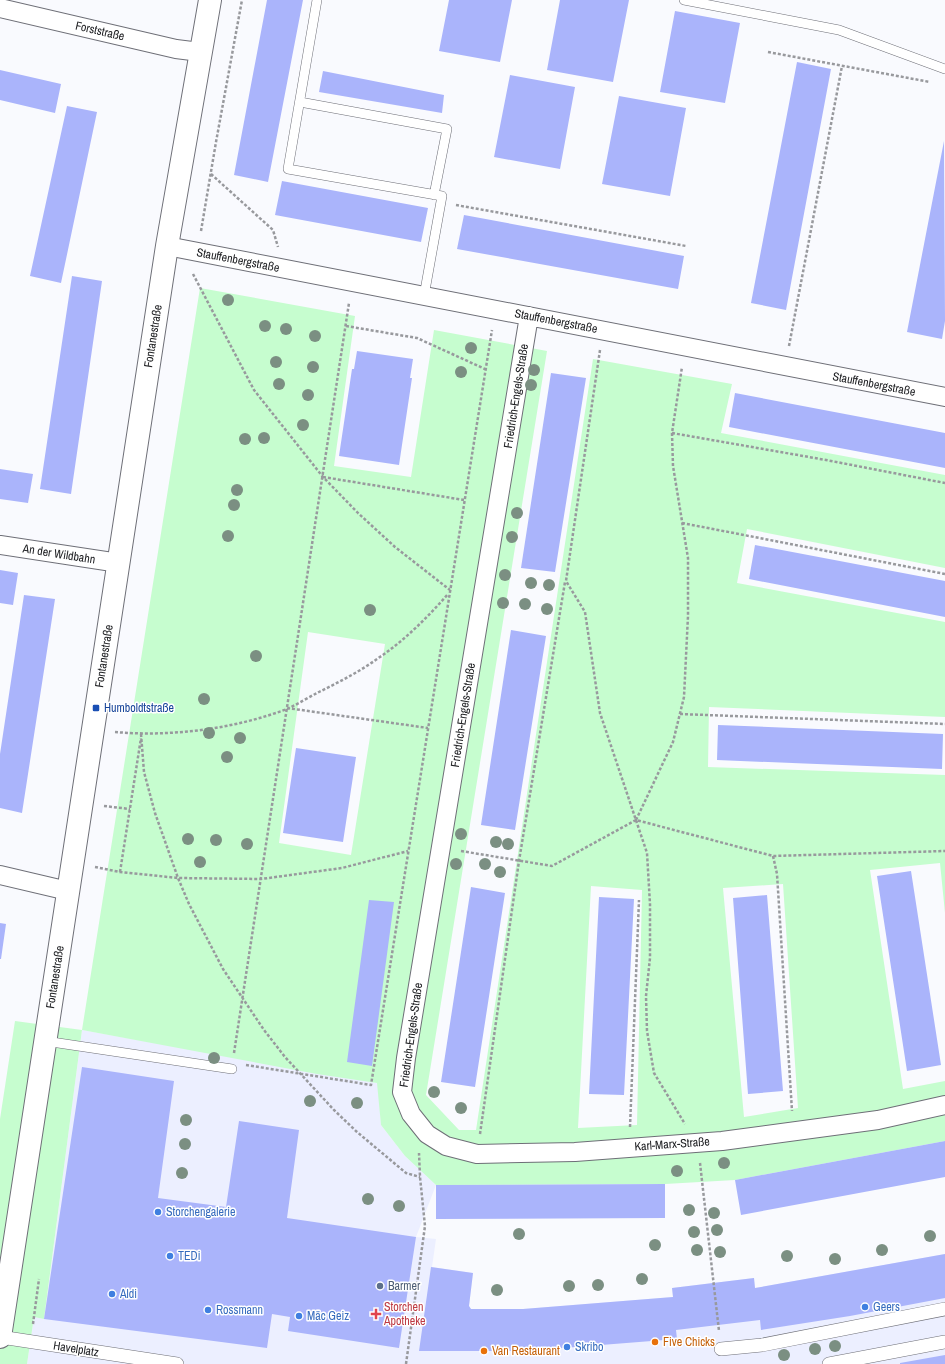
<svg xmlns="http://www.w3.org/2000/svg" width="945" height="1364" viewBox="0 0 945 1364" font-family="'Archivo Narrow',sans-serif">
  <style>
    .built { fill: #ecefff }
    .green { fill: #c6fdcf; fill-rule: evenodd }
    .building { fill: #aab4fb }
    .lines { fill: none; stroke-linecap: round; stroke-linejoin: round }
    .service-casing { stroke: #6e6f77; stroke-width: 10 }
    .pedestrian-casing { stroke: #6e6f77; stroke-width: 14 }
    .minor-casing { stroke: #6e6f77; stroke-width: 20 }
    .tertiary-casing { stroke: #6e6f77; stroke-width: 24 }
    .path { stroke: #98999d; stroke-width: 2.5; stroke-dasharray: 3 2; stroke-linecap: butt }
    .service { stroke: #fff; stroke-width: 9 }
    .pedestrian { stroke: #fff; stroke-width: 13 }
    .minor { stroke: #fff; stroke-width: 18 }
    .tertiary { stroke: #fff; stroke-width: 22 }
    .tree { fill: #7b8f82 }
    .transit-dot { fill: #1a4fb4; stroke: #fff; stroke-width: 1.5 }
    .shop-dot { fill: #3f7fe0; stroke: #fff; stroke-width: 1.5 }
    .service-dot { fill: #5c6f8a; stroke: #fff; stroke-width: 1.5 }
    .health-dot { fill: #e0444e; stroke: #fff; stroke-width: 1.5 }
    .food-dot { fill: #e8710a; stroke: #fff; stroke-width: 1.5 }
    .labels { text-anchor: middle; stroke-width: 3; stroke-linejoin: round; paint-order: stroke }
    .street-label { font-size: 12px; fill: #202124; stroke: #fff }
    .transit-label { font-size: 12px; fill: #164399; stroke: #fff; text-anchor: start }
    .shop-label { font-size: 12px; fill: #366cbe; stroke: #fff; text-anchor: start }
    .service-label { font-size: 12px; fill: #4e5e75; stroke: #fff; text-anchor: start }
    .health-label { font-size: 12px; fill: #be3a42; stroke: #fff; text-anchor: start }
    .food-label { font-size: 12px; fill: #c56008; stroke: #fff; text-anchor: start }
  </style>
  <rect width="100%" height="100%" fill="#f9fafe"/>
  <path class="built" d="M82 1030 378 1083 381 1125 405 1156 436 1185 416 1237 436 1239 432 1267 473 1273 469 1306 471 1309H523L673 1297 672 1288 754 1278 755 1288 945 1254V1364H27L34 1317 44 1319Z"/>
  <path class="green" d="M200 288 355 316 334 466 411 477 434 330 547 351 426 1095 459 1130H476L593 359 732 384 721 433 945 475V568L747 529 737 583 945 622V717L709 707 708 767 945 775V913L940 863 870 870 903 1089 945 1081V1141L735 1180 665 1184 436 1185 405 1156 381 1125 377 1083 317 1074 82 1030 44 1319 34 1317 27 1364H0V1119L15 1021 82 1030ZM308 632 385 644 351 855 279 843ZM783 884 798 1108 744 1117 723 888ZM591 886 642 890 637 1125 578 1128Z"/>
  <path class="building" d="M267 0H303L268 182 234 175Z
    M449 0H512L500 62 439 51Z
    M560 0H629L613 82 547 70Z
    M675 11 740 23 725 103 660 92Z
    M797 62 831 69 786 310 751 303Z
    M0 70 61 84 55 113 0 100Z
    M323 71 444 95 442 113 319 92Z
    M510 75 575 87 560 169 494 157Z
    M619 96 686 108 670 196 602 184Z
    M67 106 97 112 61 283 30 276Z
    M944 141 945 321 942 339 907 332Z
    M282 181 428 208 421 242 275 215Z
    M464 215 684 256 678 289 457 249Z
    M72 276 102 281 71 494 40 489Z
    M357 351 413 359 410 378H412L399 465 339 456 352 369H354Z
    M551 373 586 378 555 572 521 568Z
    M735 393 945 433V468L729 427Z
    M0 469 33 474 28 503 0 499Z
    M755 545 945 581V617L749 579Z
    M0 570 18 573 13 605 0 603Z
    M24 595 55 599 22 813 0 808V754Z
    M511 630 546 636 515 830 481 825Z
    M718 725 943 734 942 769 717 760Z
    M296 748 356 757 343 842 283 833Z
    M911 871 941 1065 907 1071 877 876Z
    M471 887 505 893 475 1087 441 1082Z
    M767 895 783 1091 748 1094 733 898Z
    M599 897 634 899 624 1095 589 1094Z
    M369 900 394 902 372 1066 347 1062Z
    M0 923 6 924 1 959H0Z
    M82 1067 174 1081 158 1198 226 1207 239 1121 299 1130 287 1218 416 1237 399 1348 288 1331 290 1317 272 1314 267 1348 44 1319Z
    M945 1141V1177L741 1215 735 1180Z
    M665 1184V1218L436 1219V1185Z
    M945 1254V1298L850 1316 761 1330 760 1320 676 1330 677 1339 525 1351H419L431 1267 473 1273 469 1306 471 1309H523L673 1297 672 1288 754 1278 755 1288Z
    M945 1355V1364H900V1363Z"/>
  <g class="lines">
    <defs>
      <path id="service" d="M317 0 288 169 442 196 424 296
        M684 0 839 30 945 69
        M300 102 447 129 434 195
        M45 1041 232 1069"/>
      <path id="pedestrian" d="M0 1337 177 1364
        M721 1349 762 1345 945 1309
        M829 1364 945 1342"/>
      <path id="minor" d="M0 8 176 49 200 52
        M167 246 945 397
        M529 316 406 1058 402 1092 411 1114 427 1134 446 1146 477 1154 575 1152 722 1141 878 1120 945 1105
        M0 545 119 563
        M0 875 68 891"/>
      <path id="tertiary" d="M0 1337 167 246 210 0"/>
    </defs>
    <use href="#service" class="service-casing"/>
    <use href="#pedestrian" class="pedestrian-casing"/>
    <use href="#minor" class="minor-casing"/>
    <use href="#tertiary" class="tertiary-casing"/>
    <path class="path" d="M768 52 930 82
      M211 174 273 230 278 247
      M456 205 686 246
      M201 231 216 142 242 0
      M193 274 254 390 323 477 358 513 395 547 450 590
      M346 326 417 338 485 369
      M789 346 842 66
      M600 350 566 581 585 612 600 713 647 853 650 904V958L646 996 647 1031 654 1073 685 1124
      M672 433 826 460 945 483
      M323 477 464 500
      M682 523 945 574
      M287 708 428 728
      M680 714 945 724
      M115 732C171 737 234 729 287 709 298 704 309 697 319 692 339 682 359 672 377 659 404 641 427 618 448 594
      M141 734 144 772 155 813 178 878 189 904 223 969 264 1030 285 1057 334 1110 357 1132 406 1173 420 1177
      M104 806 130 809
      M636 820 673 742 684 697 688 616V558L673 466 672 433 682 367
      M461 851 552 866 636 820 773 856 945 851
      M773 856 777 874 792 1111
      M95 867 120 872 178 878 261 879 342 868 408 851
      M120 872 141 738
      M234 1053 349 303
      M246 1065 371 1085 492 330
      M630 1127 639 900
      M480 1134 519 861 565 582
      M700 1163 719 1331
      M33 1324 39 1279
      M406 1364 425 1226 420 1177 419 1153"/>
    <use href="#service" class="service"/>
    <use href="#pedestrian" class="pedestrian"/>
    <use href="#minor" class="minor"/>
    <use href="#tertiary" class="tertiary"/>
  </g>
  <g class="tree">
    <circle cx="228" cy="300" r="6"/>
    <circle cx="265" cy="326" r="6"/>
    <circle cx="286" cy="329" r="6"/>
    <circle cx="315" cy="336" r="6"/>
    <circle cx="471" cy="348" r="6"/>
    <circle cx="276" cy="362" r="6"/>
    <circle cx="313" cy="367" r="6"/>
    <circle cx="534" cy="370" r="6"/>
    <circle cx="461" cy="372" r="6"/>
    <circle cx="279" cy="384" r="6"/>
    <circle cx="531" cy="385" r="6"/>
    <circle cx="308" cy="395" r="6"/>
    <circle cx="303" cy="425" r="6"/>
    <circle cx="264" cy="438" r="6"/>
    <circle cx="245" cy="439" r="6"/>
    <circle cx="237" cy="490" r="6"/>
    <circle cx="234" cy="505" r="6"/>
    <circle cx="517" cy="513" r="6"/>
    <circle cx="228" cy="536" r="6"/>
    <circle cx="512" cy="537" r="6"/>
    <circle cx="505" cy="575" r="6"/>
    <circle cx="531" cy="583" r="6"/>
    <circle cx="549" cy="585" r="6"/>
    <circle cx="503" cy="603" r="6"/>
    <circle cx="525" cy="604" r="6"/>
    <circle cx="547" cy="609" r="6"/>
    <circle cx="370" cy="610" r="6"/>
    <circle cx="256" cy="656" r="6"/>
    <circle cx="204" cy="699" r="6"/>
    <circle cx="209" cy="733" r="6"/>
    <circle cx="240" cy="738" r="6"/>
    <circle cx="227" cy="757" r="6"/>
    <circle cx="461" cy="834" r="6"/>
    <circle cx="188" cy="839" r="6"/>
    <circle cx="216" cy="840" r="6"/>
    <circle cx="496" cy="842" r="6"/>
    <circle cx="247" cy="844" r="6"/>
    <circle cx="508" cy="844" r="6"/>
    <circle cx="200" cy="862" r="6"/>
    <circle cx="456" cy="864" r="6"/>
    <circle cx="485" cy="864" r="6"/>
    <circle cx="500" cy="872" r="6"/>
    <circle cx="214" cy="1058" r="6"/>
    <circle cx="434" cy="1092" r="6"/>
    <circle cx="310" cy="1101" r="6"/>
    <circle cx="357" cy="1103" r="6"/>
    <circle cx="461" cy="1108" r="6"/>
    <circle cx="186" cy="1120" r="6"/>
    <circle cx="185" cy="1144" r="6"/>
    <circle cx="724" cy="1163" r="6"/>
    <circle cx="677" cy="1171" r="6"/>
    <circle cx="182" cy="1173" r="6"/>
    <circle cx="368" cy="1199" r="6"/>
    <circle cx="399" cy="1206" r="6"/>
    <circle cx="689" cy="1210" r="6"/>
    <circle cx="714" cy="1213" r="6"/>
    <circle cx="717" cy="1230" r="6"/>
    <circle cx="694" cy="1232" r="6"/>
    <circle cx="519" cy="1234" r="6"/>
    <circle cx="930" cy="1236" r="6"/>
    <circle cx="655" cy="1245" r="6"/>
    <circle cx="697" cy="1250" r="6"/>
    <circle cx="882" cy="1250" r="6"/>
    <circle cx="720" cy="1252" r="6"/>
    <circle cx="787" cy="1256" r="6"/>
    <circle cx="835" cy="1259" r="6"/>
    <circle cx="642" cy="1279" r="6"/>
    <circle cx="598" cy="1285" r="6"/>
    <circle cx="569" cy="1286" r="6"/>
    <circle cx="497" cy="1290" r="6"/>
    <circle cx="835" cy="1346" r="6"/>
    <circle cx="815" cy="1349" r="6"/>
    <circle cx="784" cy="1355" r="6"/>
  </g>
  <rect class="transit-dot" x="92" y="704" width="8" height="8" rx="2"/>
  <g class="shop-dot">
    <circle cx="158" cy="1212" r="4"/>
    <circle cx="170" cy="1256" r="4"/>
    <circle cx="112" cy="1294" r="4"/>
    <circle cx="865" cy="1307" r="4"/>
    <circle cx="208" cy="1310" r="4"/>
    <circle cx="299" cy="1316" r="4"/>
    <circle cx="567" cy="1347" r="4"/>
  </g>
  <circle class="service-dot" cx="380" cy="1286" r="4"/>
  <path class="health-dot" d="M374 1308h4v4h4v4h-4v4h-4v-4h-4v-4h4z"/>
  <g class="food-dot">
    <circle cx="655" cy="1342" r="4"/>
    <circle cx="484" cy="1351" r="4"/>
  </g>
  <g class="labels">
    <g class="street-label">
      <text transform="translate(100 31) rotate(13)" y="4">Forststraße</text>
      <text transform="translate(238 260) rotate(11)" y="4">Stauffenbergstraße</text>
      <text transform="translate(556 321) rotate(11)" y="4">Stauffenbergstraße</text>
      <text transform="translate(153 336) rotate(-81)" y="4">Fontanestraße</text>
      <text transform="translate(874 384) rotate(11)" y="4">Stauffenbergstraße</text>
      <text transform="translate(516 396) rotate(-81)" y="4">Friedrich-Engels-Straße</text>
      <text transform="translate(59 554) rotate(9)" y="4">An der Wildbahn</text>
      <text transform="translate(104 656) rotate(-81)" y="4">Fontanestraße</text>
      <text transform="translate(463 715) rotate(-81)" y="4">Friedrich-Engels-Straße</text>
      <text transform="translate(55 977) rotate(-81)" y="4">Fontanestraße</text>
      <text transform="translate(411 1035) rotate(-82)" y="4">Friedrich-Engels-Straße</text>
      <text transform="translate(672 1144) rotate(-4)" y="4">Karl-Marx-Straße</text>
      <text transform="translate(76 1349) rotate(9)" y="4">Havelplatz</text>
    </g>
    <g class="transit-label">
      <text x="104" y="712">Humboldtstraße</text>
    </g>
    <g class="shop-label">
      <text x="166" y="1216">Storchengalerie</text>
      <text x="178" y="1260">TEDi</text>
      <text x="120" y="1298">Aldi</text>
      <text x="873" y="1311">Geers</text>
      <text x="216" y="1314">Rossmann</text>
      <text x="307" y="1320">Mäc Geiz</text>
      <text x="575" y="1351">Skribo</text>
    </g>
    <g class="service-label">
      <text x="388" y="1290">Barmer</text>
    </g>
    <g class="health-label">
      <text x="384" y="1311">Storchen<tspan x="384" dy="14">Apotheke</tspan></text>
    </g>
    <g class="food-label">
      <text x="663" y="1346">Five Chicks</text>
      <text x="492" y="1355">Van Restaurant</text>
    </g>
  </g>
</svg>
